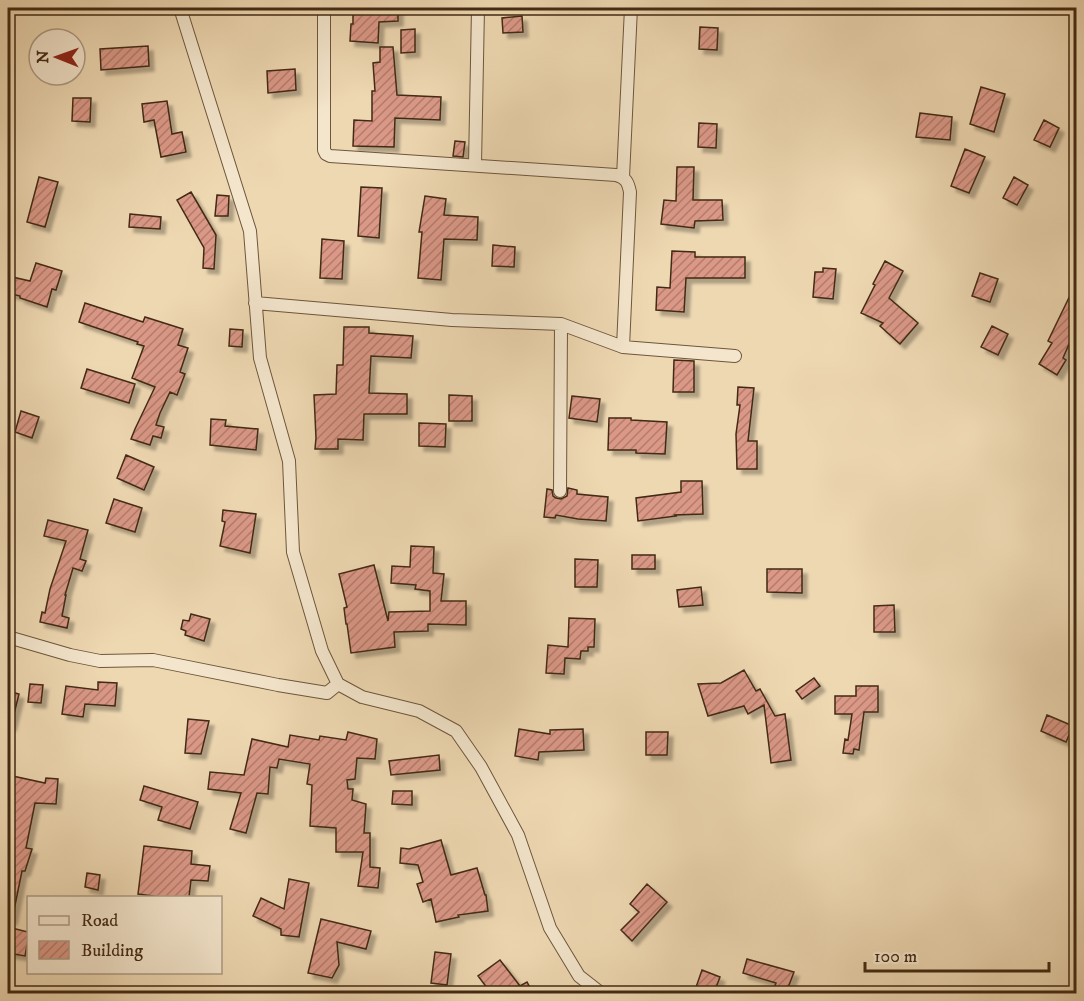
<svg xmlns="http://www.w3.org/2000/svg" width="1084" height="1001" viewBox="0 0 1084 1001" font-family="'IM FELL DW Pica',serif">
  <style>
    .building { fill: url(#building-hatch); stroke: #422a13; stroke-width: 1.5; filter: url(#shadow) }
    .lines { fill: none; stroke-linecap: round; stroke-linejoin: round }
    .street-casing { stroke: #6d563b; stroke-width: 14 }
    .street { stroke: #f4e6cd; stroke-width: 12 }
  </style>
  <defs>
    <pattern id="building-hatch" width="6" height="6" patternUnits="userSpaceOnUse" patternTransform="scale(1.5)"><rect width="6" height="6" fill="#db9887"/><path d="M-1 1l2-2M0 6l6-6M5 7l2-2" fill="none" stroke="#b37c6d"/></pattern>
    <filter id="shadow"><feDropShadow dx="5" dy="5" stdDeviation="1.5" flood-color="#0004"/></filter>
  </defs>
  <rect width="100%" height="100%" fill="#eed8b2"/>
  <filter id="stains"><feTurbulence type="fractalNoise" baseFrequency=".00333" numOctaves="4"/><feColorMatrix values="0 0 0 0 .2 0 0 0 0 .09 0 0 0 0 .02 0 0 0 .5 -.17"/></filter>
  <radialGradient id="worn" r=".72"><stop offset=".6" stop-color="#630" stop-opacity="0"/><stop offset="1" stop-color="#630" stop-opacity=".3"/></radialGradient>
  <path class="building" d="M353 8H398V21L379 22 378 43 350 41 351 24H353Z
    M522 16 523 32 503 33 502 18Z
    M700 27 718 28 717 50 699 49Z
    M415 29V52L401 53V30Z
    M148 46 149 66 101 70 100 49Z
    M380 47H393L397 95 441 97 440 120 395 118 394 147 353 146 354 120 372 121V91H375L373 63 380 62Z
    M295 69 296 90 268 93 267 71Z
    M981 87 1005 94 994 132 970 124Z
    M73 98H91L90 122 72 121Z
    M167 101 172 134 182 132 186 152 161 157 154 120 144 122 142 104Z
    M920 113 952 117 950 140 916 137Z
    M1044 120 1059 128 1050 147 1034 140Z
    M699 123 717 124 716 148 698 147Z
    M455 141 465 142 463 157 453 156Z
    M965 149 985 157 969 193 951 186Z
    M677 167H694L693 200H722L723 220 695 221 694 228 661 224 664 200 676 201Z
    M39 177 58 182 45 227 27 222Z
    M1014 177 1028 185 1017 205 1003 198Z
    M361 187 382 188 379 238 358 236Z
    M191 192 216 235 214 269 203 268 204 248 177 200Z
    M217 195 229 196 228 216H215Z
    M425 196 446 199 444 215 478 217 477 240 444 239 441 280 418 278 422 232H419Z
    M130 214 161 217 160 229 129 227Z
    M322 239 344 241 342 279 320 278Z
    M493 245 515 247 514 267 492 266Z
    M672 251 695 252V257H745V278H686L684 312 656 310 657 287 670 288Z
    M885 261 903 271 889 298 918 323 900 344 880 326 883 323 861 313 875 285 873 284Z
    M36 263 62 271 56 290 52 289 47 307 20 298V296L8 293V276L30 281Z
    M823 268 836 269 833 299 813 297 815 272H823Z
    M980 273 998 279 990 302 972 296Z
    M1077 281V326L1063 358 1066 360 1057 375 1039 364 1052 343 1048 341Z
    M85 303 143 322 145 317 183 329 178 345 188 348 180 372 185 374 177 395 170 392 160 413 156 425 164 427 161 438 153 436 150 445 131 439 135 429 155 387 132 378 144 346 137 344 138 342 79 322Z
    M992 326 1008 334 998 355 981 347Z
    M344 327H369V333L413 336 411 358 371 356 369 393 407 394V414H364L363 440 338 439V449H315L316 438 314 395 336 394 337 365H343Z
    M230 329 243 330 242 347 229 346Z
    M674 360 694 361V392H673Z
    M87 369 135 384 129 403 81 388Z
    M738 387 754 388 748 441H757V469H737L736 434 740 405H737Z
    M449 395 472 396V421H449Z
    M572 396 600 399 597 422 569 418Z
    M21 411 39 417 32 438 15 432Z
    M609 418H631V420L667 422 665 454 636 453V450H608Z
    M211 419 226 420 225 426 258 429 256 450 210 445Z
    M419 423 446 424 445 447 419 446Z
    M126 455 154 467 144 490 117 478Z
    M681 481H702L703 514 675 515 676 516 638 521 636 498 681 492Z
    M568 488 577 490V494L608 497 606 521 578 519 556 515 555 518 544 517 547 489 552 490 553 496 556 498 561 499 567 496Z
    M114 499 142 508 135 532 106 523Z
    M223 510 256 514 250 553 220 546 225 522 222 521Z
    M48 520 88 530 80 559 86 561 82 571 73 568 65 595H66L62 616 69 618 67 628 40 622 42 612 45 613 50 589 66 541 44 536Z
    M411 546 434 547 433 573 444 574 441 601H466V625L428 624V631L394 632 395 647 351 653 347 624H346L344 608 347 607 339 574 374 565 388 621 389 612 430 611V591L415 589 416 585 391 583 392 566 410 567Z
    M632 555H655V569H632Z
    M575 559 598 560 597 587H575Z
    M767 569H802V593L767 592Z
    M701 587 703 605 679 607 677 590Z
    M894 605 895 632H874V606Z
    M191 614 210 619 204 641 185 635 186 631 181 629 183 620 189 621Z
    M569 618 595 619 594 647H588V651H581L580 659 565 658 564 674 546 673 548 645 568 647Z
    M744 670 756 691 760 689 775 716 785 714 791 760 771 763 764 705 748 714 744 706 708 716 698 684 721 683Z
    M814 678 820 686 802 699 796 691Z
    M98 682 117 683 115 706 85 704 83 717 62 714 66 686 98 690Z
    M30 684 43 685 41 703 28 702Z
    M856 686H878V712H864L859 750 854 749 853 754 843 753 845 739 848 740 852 714H835V696H856Z
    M8 691 19 694 11 726 8 725Z
    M1047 715 1073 726 1066 742 1041 731Z
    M188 719 209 721 201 754 185 753Z
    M519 729 550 734V730L583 729 584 750 539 752 538 760 515 756Z
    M348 732 377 739 375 759 357 758 355 779 347 780 348 789H353L352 800 366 804 364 833H370V867L380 868 378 888 358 886 363 852H336V828L310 826 312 785 307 784 310 764 279 759 277 768 270 767 268 794 257 793 246 833 230 829 241 793 208 789 210 772 244 775 252 739 288 747 290 735 319 740 320 736 346 740Z
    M646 732H668L667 755H646Z
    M439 755 440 770 391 775 389 761Z
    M8 775 45 783 46 778 58 779 56 804 35 803 26 848 32 849 25 871H22L12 920 8 919Z
    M144 786 198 802 190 829 158 820 162 807 140 800Z
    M393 791H412V805L392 804Z
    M441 840 451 875 477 868 485 895H486L488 911 458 915 459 917 436 922 431 899 423 902 417 884 423 882 418 865 400 863 401 848 409 849Z
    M144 846 192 851 191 864 210 866 208 881 191 880 189 897H160L138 894Z
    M87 873 100 875 98 890 85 887Z
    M289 879 309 883 299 937 281 935V929L253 916 261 898 284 909Z
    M647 884 667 902 632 941 621 930 639 912 630 904Z
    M321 919 371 931 366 949 337 942 339 965 332 978 308 973Z
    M8 927 28 932V940L25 956 8 953Z
    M435 952 451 954 447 985 431 983Z
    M747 959 794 972 786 993H780L773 991 776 983 743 973Z
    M500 960 520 986 527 982 533 993H491L478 976Z
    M702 970 720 977 714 993H694Z"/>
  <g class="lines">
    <defs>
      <path id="street" d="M180 8 250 231 260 358 289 461 293 552 322 651 338 684 362 697 419 711 456 731 481 767 518 835 550 928 579 976 602 994
        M324 8V150L326 154 330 156 616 175C626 178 628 182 630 192L623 347
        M475 165 478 8
        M623 177 631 8
        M255 303 452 320 561 324 623 347 735 356
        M560 491 561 324
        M8 637 70 655 100 661 153 660 278 685 327 693 338 684"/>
    </defs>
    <use href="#street" class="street-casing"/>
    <use href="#street" class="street"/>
  </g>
  <rect width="1084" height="1001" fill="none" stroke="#eed8b2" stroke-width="30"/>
  <rect x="9" y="9" width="1066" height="983" fill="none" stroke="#422a13" stroke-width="3"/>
  <rect x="15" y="15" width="1054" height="971" fill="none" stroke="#422a13" stroke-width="1.5"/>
  <rect x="27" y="896" width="195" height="78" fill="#f4e6cd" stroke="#ad9b83" stroke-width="1.5"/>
  <rect x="39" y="916" width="30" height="9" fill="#f4e6cd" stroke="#ad9b83" stroke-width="1.5"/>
  <text x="81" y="926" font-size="18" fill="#422a13">Road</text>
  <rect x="39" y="941" width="30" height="18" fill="url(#building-hatch)" stroke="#ad9b83" stroke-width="1.5"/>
  <text x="81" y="956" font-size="18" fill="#422a13">Building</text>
  <g transform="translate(57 57) rotate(271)"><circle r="28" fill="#f4e6cd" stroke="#ad9b83" stroke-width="1.5"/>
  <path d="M0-4.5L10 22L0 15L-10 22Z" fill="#8f2418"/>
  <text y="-9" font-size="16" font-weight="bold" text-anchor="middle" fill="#422a13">N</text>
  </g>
  <path d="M865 962v9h184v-9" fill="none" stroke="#422a13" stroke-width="3"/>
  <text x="874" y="962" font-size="18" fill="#422a13" stroke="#f4e6cd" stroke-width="4.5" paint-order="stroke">100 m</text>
  <rect width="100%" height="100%" filter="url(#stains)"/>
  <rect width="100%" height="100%" fill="url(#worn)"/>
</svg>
